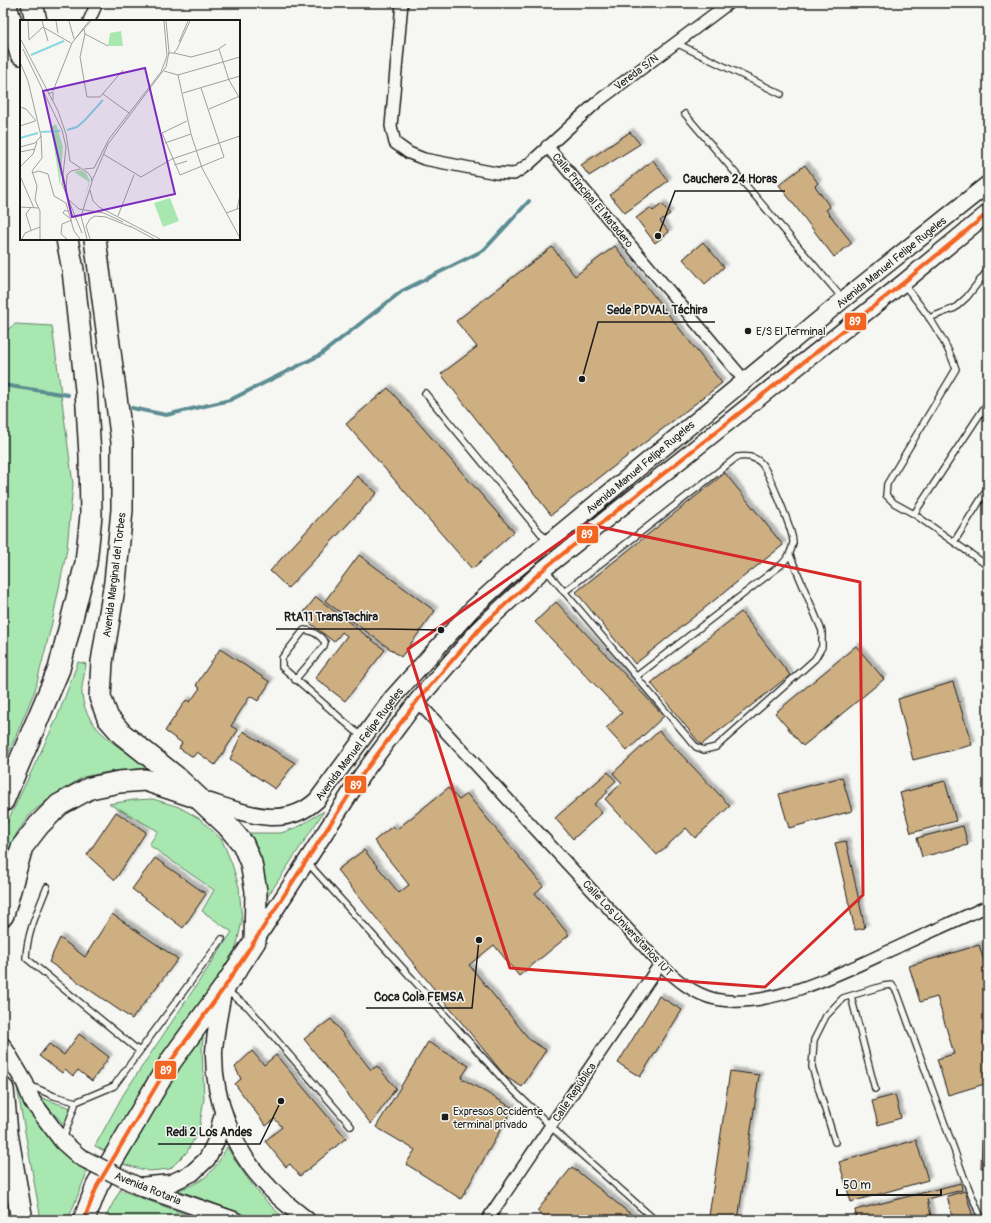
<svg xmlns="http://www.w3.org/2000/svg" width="991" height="1223" viewBox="0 0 991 1223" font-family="Pangolin,sans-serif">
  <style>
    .green { fill: #a8e8b0; stroke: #628266 }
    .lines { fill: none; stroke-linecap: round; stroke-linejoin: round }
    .stream { stroke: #5c8d92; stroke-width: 4 }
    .building { fill: #ceaf82; stroke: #1c1c1c; filter: url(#shadow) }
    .lane-casing { stroke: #1c1c1c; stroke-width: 8 }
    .street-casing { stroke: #1c1c1c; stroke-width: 14 }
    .secondary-casing { stroke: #1c1c1c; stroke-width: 19 }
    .highway-casing { stroke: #1c1c1c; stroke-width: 24 }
    .lane { stroke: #f6f6f2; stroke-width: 5.5 }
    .street { stroke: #f6f6f2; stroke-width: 11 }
    .secondary { stroke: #f6f6f2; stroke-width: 16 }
    .highway { stroke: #f6f6f2; stroke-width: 21 }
    .secondary-bridge-casing { stroke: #1c1c1c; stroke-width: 19; stroke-linecap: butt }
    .secondary-bridge { stroke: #f6f6f2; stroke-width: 16 }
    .bus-1-casing { stroke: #f6f6f2; stroke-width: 7 }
    .bus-1 { stroke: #f26522; stroke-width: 4 }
    .marked { fill: none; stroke: #d62828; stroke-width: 3; stroke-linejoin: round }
    .poi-dot { fill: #1c1c1c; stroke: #f6f6f2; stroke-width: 1.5 }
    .labels { text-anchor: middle; stroke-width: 3; stroke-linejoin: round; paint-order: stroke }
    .street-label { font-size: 11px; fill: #1c1c1c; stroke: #f6f6f2 }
    .poi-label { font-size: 11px; fill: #1c1c1c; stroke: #f6f6f2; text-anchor: start }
    .inset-river { fill: none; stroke: #87d8e0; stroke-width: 2 }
    .inset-road { fill: none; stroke: #9f9f9c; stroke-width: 1 }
    .view { fill: #7b2cbf; fill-opacity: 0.15; stroke: #7b2cbf; stroke-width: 2 }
    .inset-edge { fill: none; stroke: #1c1c1c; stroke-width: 2 }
    .leader { fill: none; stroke: #1c1c1c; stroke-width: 1.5 }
    .callout-dot { fill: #1c1c1c; stroke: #f6f6f2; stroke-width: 1.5 }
    .callout-label { font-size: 12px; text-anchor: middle; font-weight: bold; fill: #1c1c1c; stroke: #f6f6f2; stroke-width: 3; stroke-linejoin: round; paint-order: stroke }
    .line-badge { stroke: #f6f6f2; stroke-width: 1.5 }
    .badge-label { font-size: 11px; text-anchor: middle; font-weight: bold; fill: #fff }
  </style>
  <defs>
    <filter id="shadow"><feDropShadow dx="3.5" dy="-3.5" stdDeviation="1" flood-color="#0004"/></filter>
  </defs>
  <rect width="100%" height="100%" fill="#f6f6f2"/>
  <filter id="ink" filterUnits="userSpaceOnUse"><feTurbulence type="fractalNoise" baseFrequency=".025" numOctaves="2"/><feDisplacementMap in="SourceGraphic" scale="8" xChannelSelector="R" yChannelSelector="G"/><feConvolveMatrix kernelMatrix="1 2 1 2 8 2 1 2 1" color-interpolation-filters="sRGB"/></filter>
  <g filter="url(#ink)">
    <path class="green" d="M15 324 52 326 73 484 67 549 51 627 35 690 3 767V333Z
      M78 662 86 664C85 673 81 685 82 694 85 731 123 749 149 768L113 771 83 777 56 794 31 813 17 833 3 862V831L57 718Z
      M153 799 179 807 200 819 222 840 232 864 239 887 242 921 236 948 108 1153 95 1146 123 1095 232 932 202 911 214 890 149 845 158 831 109 804 134 800Z
      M324 811 266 899 260 858 250 833H281L300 826Z
      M204 1029 202 1047 204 1099 199 1130 187 1152 170 1169 149 1171 122 1164 154 1104Z
      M16 1082C31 1120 54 1147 87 1172L68 1220H41Z
      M39 1097 71 1108 65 1126Z
      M227 1147C244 1175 261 1200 287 1220H259L178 1190C205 1182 214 1172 227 1147Z
      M120 1190 201 1220H104Z"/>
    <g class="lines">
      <path class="stream" d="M3 385 68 395
        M132 408 166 415 230 400 320 355 402 291 484 250 529 201"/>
    </g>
    <path class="building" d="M630 132 640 144 589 176 581 165Z
      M653 160 668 181 625 213 610 195Z
      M805 165 818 183 815 186 830 207 826 210 852 243 834 257 779 185Z
      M662 204 670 214 660 221 669 232 655 243 636 218 650 208 653 211Z
      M703 242 724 267 705 284 683 259Z
      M615 246 722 383 551 515 441 374 477 347 456 321 552 247 575 276Z
      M388 388 514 532 472 569 346 424Z
      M725 473 783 545 635 664 576 592Z
      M357 476 377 493 288 588 270 571Z
      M359 555 435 611 401 657 325 601Z
      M316 597 385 650 345 701 315 678 347 636 342 632 334 642 301 616Z
      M556 602 664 716 627 751 606 728 622 713 535 622Z
      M741 612 790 675 701 745 651 683Z
      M856 646 884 679 803 746 775 713Z
      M220 649 270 682 258 701 250 696 231 726 238 730 215 765 197 752 193 757 179 748 182 743 165 731 186 700 190 702 200 688 196 685Z
      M953 682 972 745 913 760 898 699Z
      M243 731 295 763 275 789 230 759Z
      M659 731 730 806 695 838 686 828 657 855 605 799 622 783 613 773Z
      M608 772 616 781 606 790 608 792 594 804 602 813 573 839 555 818Z
      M842 777 852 811 789 828 779 794Z
      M945 781 956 821 911 833 900 793Z
      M448 788 459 800 467 794 543 886 535 893 569 935 519 976 494 945 469 965 530 1040 546 1050 522 1087 506 1077 337 870 364 850 399 893 409 885 374 841 393 826 396 830Z
      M116 812 146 832 115 880 87 855Z
      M963 826 968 845 922 857 917 838Z
      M846 841 865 928 855 930 835 843Z
      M155 858 206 894 183 928 132 889Z
      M112 914 178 959 132 1019 49 962 60 938 85 957Z
      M979 945 988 974V1083L948 1095 937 1059 954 1054 937 997 920 1002 909 966Z
      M659 996 682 1010 640 1077 618 1063Z
      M331 1019 371 1070 377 1066 396 1088 371 1124 304 1039Z
      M79 1034 109 1057 92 1081 78 1070 73 1076 65 1069 62 1073 39 1056 49 1044 64 1055Z
      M428 1042 469 1066 461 1078 513 1108 461 1199 406 1164 415 1150 376 1127Z
      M252 1051 264 1065 276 1055 346 1138 300 1176 290 1164 286 1167 265 1141 282 1127 275 1119 266 1126 235 1084 241 1079 235 1067Z
      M730 1071 759 1075 738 1220 709 1216Z
      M895 1095 901 1118 878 1125 872 1101Z
      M983 1112H988V1168H981Z
      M916 1140 928 1180 851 1202 839 1162Z
      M572 1167 638 1220H547L537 1211Z
      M961 1183 962 1190 927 1199 932 1220H857L855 1210Z
      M965 1191 974 1220H950L953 1219 947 1196Z"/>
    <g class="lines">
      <defs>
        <path id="lane" d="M676 43 781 94
          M685 114 843 299
          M903 284C924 309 945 337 956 369L887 484 886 495 894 503 914 514 988 566
          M929 318 955 308 967 297 988 270
          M425 393 547 541
          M914 514 988 402
          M954 542 988 488
          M545 569 696 747 704 750 716 747 815 659 822 647V631L790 555
          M564 592 737 457C746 456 754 456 761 463 768 470 794 533 793 543 791 553 788 558 781 565L637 676
          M295 680 324 646 325 642C320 636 312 630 304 630L282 658V667L362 737
          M307 862 508 1085 565 1140 655 1220
          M47 887C38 910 27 933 26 958L139 1051
          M227 991 248 1007 351 1126
          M851 996 875 1089
          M29 1085 54 1096 76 1102 114 1086 222 939
          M63 1139 76 1102
          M835 1142 812 1067 814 1040 826 1016 843 998 883 986 892 985 897 992 964 1177 982 1220"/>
        <path id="street" d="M402 3 391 126 395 143 409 153 424 159 496 173 514 174 529 164 597 102 729 3
          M89 21 97 3
          M547 146 745 381
          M417 701 660 964C676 979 693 994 715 999 768 1012 854 967 902 945 931 932 959 919 988 906
          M487 1220 660 964"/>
        <path id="secondary" d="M200 799C239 810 282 833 317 800L393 697 472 609 509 575 844 299 988 184
          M255 941 362 775 417 701 482 626 545 568 903 283 988 213
          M223 992C220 1011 215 1031 214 1052 213 1099 233 1150 266 1184 278 1198 293 1209 307 1220
          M3 1046 25 1083 32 1101 63 1142 80 1157
          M138 1186 171 1183 192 1173 207 1159 216 1141 223 1113
          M142 1188 234 1220"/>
        <path id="highway" d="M5 3 21 54
          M32 3 36 21
          M3 801 59 669 86 563 91 515 90 455 86 390 73 270 67 239
          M3 915 22 847 39 825 59 805 90 788 119 782 145 780 190 795
          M3 1089 7 1133 22 1220
          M84 1220 97 1186 171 1061 224 988 255 941 256 891 251 863 243 844 227 825 176 777 122 734 108 718 100 697 102 662 115 582 122 510V442L95 239"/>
      </defs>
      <use href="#lane" class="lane-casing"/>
      <use href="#street" class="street-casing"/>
      <use href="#secondary" class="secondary-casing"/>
      <use href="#highway" class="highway-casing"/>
      <use href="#lane" class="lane"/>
      <use href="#street" class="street"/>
      <use href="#secondary" class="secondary"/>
      <use href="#highway" class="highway"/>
      <defs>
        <path id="secondary-bridge" d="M80 1157 138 1186"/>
      </defs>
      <use href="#secondary-bridge" class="secondary-bridge-casing"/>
      <use href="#secondary-bridge" class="secondary-bridge"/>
      <defs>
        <path id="bus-1" d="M84 1220 97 1186 171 1061 224 988 362 775 417 701 482 626 545 568 903 283 988 213"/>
      </defs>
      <use href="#bus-1" class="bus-1-casing"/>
      <use href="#bus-1" class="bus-1"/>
    </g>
  </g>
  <path class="marked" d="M586 524 860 582 863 895 765 987 510 968 408 649Z"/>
  <g class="poi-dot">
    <circle cx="748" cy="331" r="4"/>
    <rect x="441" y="1113" width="8" height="8" rx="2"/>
  </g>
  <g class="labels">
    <g class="street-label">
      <text transform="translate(636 72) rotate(-37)" y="4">Vereda S/N</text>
      <text transform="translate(593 200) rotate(50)" y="4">Calle Principal El Matadero</text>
      <text transform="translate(891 262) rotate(-39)" y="4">Avenida Manuel Felipe Rugeles</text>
      <text transform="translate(640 467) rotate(-40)" y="4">Avenida Manuel Felipe Rugeles</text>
      <text transform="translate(114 575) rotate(-83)" y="4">Avenida Marginal del Torbes</text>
      <text transform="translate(359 744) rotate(-53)" y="4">Avenida Manuel Felipe Rugeles</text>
      <text transform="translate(628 928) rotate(47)" y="4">Calle Los Universitarios IUT</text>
      <text transform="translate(574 1092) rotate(-56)" y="4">Calle República</text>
      <text transform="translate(148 1188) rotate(22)" y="4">Avenida Rotaria</text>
    </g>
    <g class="poi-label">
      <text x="756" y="335">E/S El Terminal</text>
      <text x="453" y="1115">Expresos Occidente<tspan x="453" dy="13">terminal privado</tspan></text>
    </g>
  </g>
  <g transform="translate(20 20)">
    <rect width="220" height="220" fill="#f6f6f2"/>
    <path d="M101 11 103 26H88L90 13ZM36 104 43 127 40 166 31 107ZM61 150 66 153 70 161 62 188 69 162 54 152ZM150 178 159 201 143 207 134 183Z" fill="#a8e8b0"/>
    <path class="inset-river" d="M11 35 44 21M47 110 57 107 65 100 83 80M21 112 40 111M0 118 18 113"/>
    <path class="inset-road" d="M8 1 9 20 23 7 51 23M22 1 28 21M36 1 38 13M49 1 54 19M64 9 65 14 88 26M65 14 60 37 67 77H80L103 50M0 18 38 91 46 114 50 141 68 153 71 157 72 162 61 196 67 219M55 19 71 1M159 22 168 1M3 29 42 110 46 127 42 164 62 213M199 29 209 60 220 79M148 33H154L157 29 170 1M154 33 171 37 197 30 206 24M0 42 8 61 21 116 15 123 0 127M144 51 158 55 220 37M158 55 171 114 182 148 220 218M33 71 52 23 69 1M163 73 220 56M28 74 33 72V80M83 74 109 93M0 87 6 89 16 101M189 89 220 76M167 101 142 113 160 155 204 137 181 68M0 106 15 101M145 123 171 114M0 132 15 129M83 134 121 157 152 139 220 116M154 145 167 141M0 147 13 134 17 122M64 149 74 148 89 119 141 52 147 36 144 1M12 153 19 151 28 154 34 176 46 183 54 211 60 219M0 156 14 188M72 161 88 124 146 47 149 32 146 1M70 170 73 181 79 187 140 219M46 172 47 155 51 151 60 149M49 180 59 189 84 193 103 202M0 187 19 188M11 187 6 194 11 210M217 189 220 175M49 192 45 190 43 193 51 199M206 193 220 188M98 196 114 155M110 206 134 219M2 219 5 213 20 207M20 219V191L15 180 17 166 12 151 22 138 21 116M47 219 41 214 42 204 52 200M70 219 66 206 70 199 75 196 86 197 111 207"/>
    <path class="view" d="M125 48 155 174 52 197 23 71Z"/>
    <rect width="220" height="220" class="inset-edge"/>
  </g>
  <path class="leader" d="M658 236L675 191H785M582 379L598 322H715M441 630L386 629H276M479 940L472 1008H366M281 1101L260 1144H158"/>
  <g class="callout-dot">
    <circle cx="658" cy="236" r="4"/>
    <circle cx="582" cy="379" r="4"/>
    <circle cx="441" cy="630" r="4"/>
    <circle cx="479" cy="940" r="4"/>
    <circle cx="281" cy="1101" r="4"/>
  </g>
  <g class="callout-label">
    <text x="730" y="183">Cauchera 24 Horas</text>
    <text x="657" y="314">Sede PDVAL Táchira</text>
    <text x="331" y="621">RtA11 TransTachira</text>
    <text x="419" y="1001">Coca Cola FEMSA</text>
    <text x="209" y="1136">Redi 2 Los Andes</text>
  </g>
  <g class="line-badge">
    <rect x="844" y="312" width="23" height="19" rx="4" fill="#f26522"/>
    <rect x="576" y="525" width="23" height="19" rx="4" fill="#f26522"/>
    <rect x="344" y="775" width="23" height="19" rx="4" fill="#f26522"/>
    <rect x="154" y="1060" width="23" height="20" rx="4" fill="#f26522"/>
  </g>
  <g class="badge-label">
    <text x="855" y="325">89</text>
    <text x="587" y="538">89</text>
    <text x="356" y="789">89</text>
    <text x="166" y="1074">89</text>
  </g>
  <rect width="991" height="1223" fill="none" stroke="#f6f6f2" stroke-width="16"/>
  <rect x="8" y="8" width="975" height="1207" fill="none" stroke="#1c1c1c" stroke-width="1.5" filter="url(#ink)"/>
  <path d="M837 1189v6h104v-6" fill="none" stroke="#1c1c1c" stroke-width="2"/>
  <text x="843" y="1189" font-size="12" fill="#1c1c1c" stroke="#f6f6f2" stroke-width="3" paint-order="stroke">50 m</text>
</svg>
